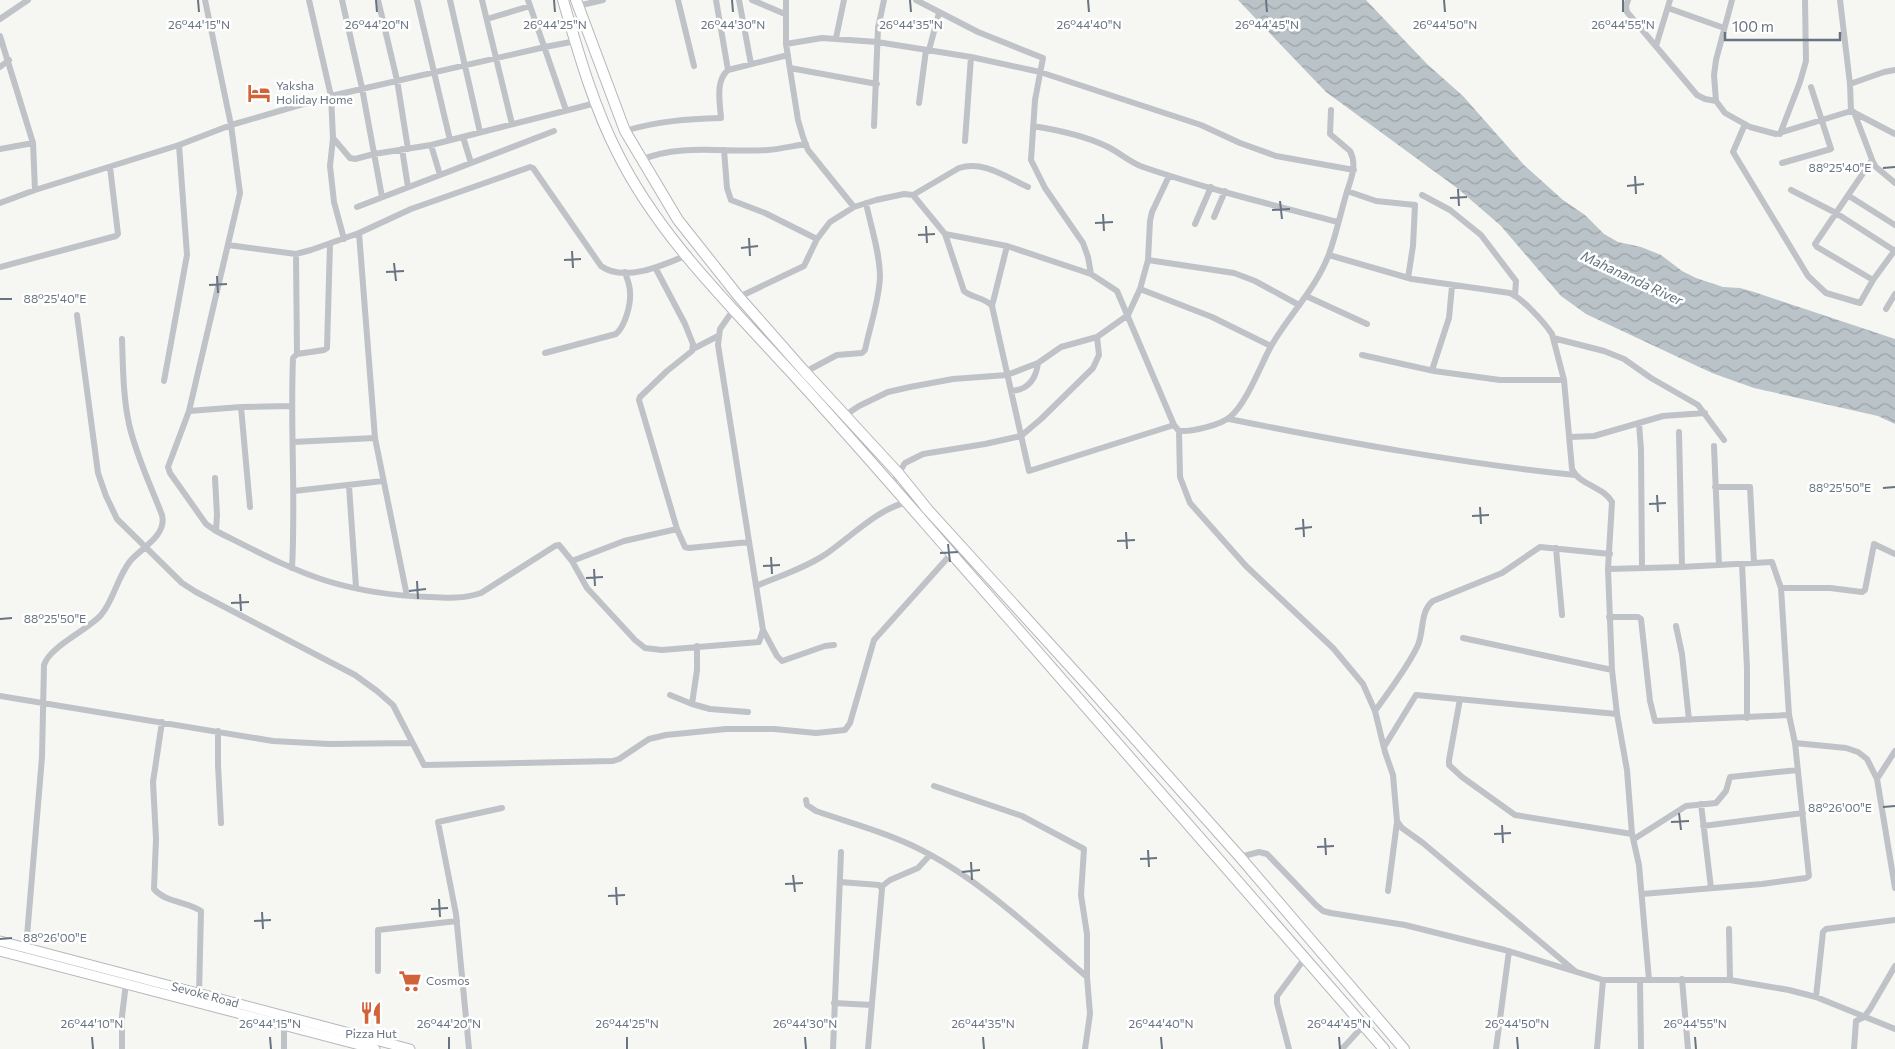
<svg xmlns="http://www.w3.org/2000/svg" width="1895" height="1049" viewBox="0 0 1895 1049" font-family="Commissioner,sans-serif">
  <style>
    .water { fill: url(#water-waves) }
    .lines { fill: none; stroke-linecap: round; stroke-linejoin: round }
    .secondary-casing { stroke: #b4b8bc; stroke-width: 11 }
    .trunk-casing { stroke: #b4b7ba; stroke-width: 12 }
    .minor { stroke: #bfc2c6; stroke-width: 6 }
    .secondary { stroke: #fff; stroke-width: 9 }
    .trunk { stroke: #fff; stroke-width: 10 }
    .ticks { fill: none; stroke: #687481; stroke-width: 2 }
    .labels { text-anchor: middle; stroke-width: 5; stroke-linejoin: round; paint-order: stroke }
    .poi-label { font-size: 12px; fill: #687481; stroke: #fff; text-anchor: start }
    .street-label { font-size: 12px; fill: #687481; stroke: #fff }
    .water-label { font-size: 14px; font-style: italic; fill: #63757d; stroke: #fff }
    .ticks-label { font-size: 12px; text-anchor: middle; fill: #687481; stroke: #fff; stroke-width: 5; stroke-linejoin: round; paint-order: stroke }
  </style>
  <defs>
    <pattern id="water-waves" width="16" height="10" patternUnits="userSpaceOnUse" patternTransform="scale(1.25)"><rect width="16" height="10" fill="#bac3c8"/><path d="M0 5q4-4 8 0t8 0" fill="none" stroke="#9ba3a8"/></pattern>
  </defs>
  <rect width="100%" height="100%" fill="#f6f6f3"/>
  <path class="water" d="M1238 0H1366L1427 64 1463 96 1524 165 1563 200 1585 215 1604 234 1618 242 1641 247 1661 255 1682 271 1696 278 1723 287 1740 288 1754 292 1895 339V424L1878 416 1754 388 1712 373 1586 314 1561 296 1500 225 1457 188 1326 92Z"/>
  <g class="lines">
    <defs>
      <path id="secondary" d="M0 941 410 1049
        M0 951 375 1049"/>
      <path id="trunk" d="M563 0C578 51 593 105 617 152 658 235 727 302 788 369 846 432 902 497 958 561 1101 723 1243 886 1384 1049
        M576 0 625 131 678 220 739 297 805 372 899 474 928 510 1087 685 1240 857 1404 1049"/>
    </defs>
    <use href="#secondary" class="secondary-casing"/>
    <use href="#trunk" class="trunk-casing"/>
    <path class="minor" d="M205 0 231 125 240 193 189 411 168 467 170 473 206 524 216 531C252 549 289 569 327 581 360 591 395 596 429 597 447 598 464 599 481 593L555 546 559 545 572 561 587 588 635 640 645 648 662 650 759 642 763 630 718 345 720 329 734 309
      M309 0 331 96 333 138 330 166 334 202 344 239
      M342 0 362 88 382 197
      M378 0 397 80 408 149
      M417 0 450 140
      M450 0 480 132
      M482 0 512 124
      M528 0 566 110
      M678 0 694 66
      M716 0 728 70
      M739 0 751 64
      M752 0 785 14
      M786 0V44L798 120 803 137 808 150 854 207
      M916 0 978 32 1043 58 1035 100 1031 160 1045 188 1083 243 1088 257 1091 274
      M1628 0 1626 6 1627 12 1697 95 1705 99 1716 101
      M1732 0 1716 60 1714 75 1716 101 1725 113 1750 127 1776 134 1851 111
      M1840 0 1850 84 1851 111 1895 134
      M577 6 603 0
      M1668 8 1724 28
      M0 19 28 0
      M487 19 530 6
      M0 36 33 143 35 190
      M836 38 844 0
      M786 44 822 38 877 42 971 57 1040 72 1201 125 1240 143 1276 156 1354 170
      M1656 46 1670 0
      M929 50 939 13
      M0 67 9 60
      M790 68 877 84
      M1850 84 1884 72 1895 70
      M919 103 926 50
      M1854 112 1873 162 1876 167 1895 183
      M1745 124 1733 152 1808 276 1826 293 1860 303 1873 280 1895 250
      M874 126 878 28 884 0
      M1033 126C1058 130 1083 135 1106 146 1119 152 1129 162 1143 167 1207 189 1273 205 1338 222
      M625 131C657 121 688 119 721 118 720 102 715 81 728 70L788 55
      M1780 134 1800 82 1806 61 1805 0
      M463 137 471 163
      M333 138 350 158 355 159 374 154 431 145 596 103
      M965 141 971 57
      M431 145 440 175
      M0 149 33 143
      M402 149 408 187
      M724 150 727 188 731 200 765 213 817 239
      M641 160C680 143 726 153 768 150 780 149 793 146 806 144
      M1872 160 1815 244 1817 247 1873 280
      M1782 163 1831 149 1811 87
      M1791 190 1836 213 1895 251
      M1347 191 1376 201 1415 205 1413 246 1408 278
      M913 195 959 168C983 160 1006 177 1028 187
      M1422 195 1450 210 1481 235 1516 281 1515 296
      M1849 196 1895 225
      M0 203 35 190 179 145 231 125 331 96 545 47 576 41
      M357 207 554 131
      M1214 217 1225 191
      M1195 224 1211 187
      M359 233 375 438 407 596
      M945 234 964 291C972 298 984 297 992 306L1029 471 1174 425
      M228 245 296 254 311 250 359 233 411 209 530 167 533 168 601 266C624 283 664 265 687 255
      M296 254 297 354
      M1329 255 1412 279 1510 293C1523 299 1544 322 1552 334L1564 380 1572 469C1579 485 1603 486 1612 502L1608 569 1612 670 1617 714 1627 770 1632 834 1639 865 1649 980
      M1148 260 1234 273 1255 281 1299 305
      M0 267 116 236 118 234 110 167
      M656 269 685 324 693 344 692 351 667 371 640 397 639 400 677 529 685 547 689 548 749 542
      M1452 286 1449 318 1433 367 1434 371 1500 380H1564
      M1140 289 1212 317 1271 346
      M1306 296 1367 324
      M739 297 804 266 817 239 830 222 854 207 876 200 904 194 913 195 945 234 1007 246 1091 274 1117 291 1174 425 1179 431C1191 432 1221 425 1230 417 1246 404 1260 367 1270 348 1288 316 1316 289 1329 254 1336 235 1340 215 1346 195 1350 181 1358 166 1350 151L1330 134 1331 110
      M992 306 1007 246
      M1886 309 1895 294
      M77 315 98 473 106 496 117 519 182 583 196 592 355 675 377 691 393 705 424 765 613 761 619 759 649 739 666 735 726 729H774L816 733 845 730 850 723 874 640 952 553
      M1553 338 1604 351 1624 359 1651 378 1698 405 1724 440
      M693 349 718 336
      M545 353 616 334C625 326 631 305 630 292 630 285 627 279 625 272
      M1362 355 1434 371
      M805 372 837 355 862 353 865 350C870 326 879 301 880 277 880 253 871 227 866 203
      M164 381 187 255 179 145
      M1011 391C1028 390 1036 379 1038 363
      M241 407 250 507
      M189 411 241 407 291 406
      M844 416 859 406 888 392 910 387 953 379 1007 375 1038 363 1061 347 1097 337 1128 315 1140 289 1148 260 1150 221 1152 212 1169 176
      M1229 419C1344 442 1459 463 1575 475
      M1639 423 1641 450 1642 568
      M1179 431 1180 477 1190 503 1246 566 1333 648 1363 684 1375 711 1385 752 1393 775 1397 821 1402 828 1423 843 1575 971
      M1679 432 1682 567
      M1570 437 1594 436 1663 416 1705 413
      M293 442 375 438
      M1714 446 1719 565
      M215 478 217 515 216 531
      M892 484 905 463 923 454 985 444 1021 436 1041 419 1093 368 1099 355 1097 337
      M349 486 356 587
      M1715 487H1750L1754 563
      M294 491 383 481
      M1556 548 1562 615
      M572 561 624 541 677 529
      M1742 564 1747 668V718
      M292 568C296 498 290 428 293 358L297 354 324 350 327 348 330 244
      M1608 569 1682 567 1772 562 1781 588 1789 715 1795 743 1809 876 1806 878 1762 884 1642 894
      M756 586C780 576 805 568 826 554 852 536 876 510 907 502
      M1781 588H1830L1862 592 1865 590 1874 544 1895 554
      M1609 617H1638L1641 619 1650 701 1655 721 1789 715
      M1676 626 1682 654 1689 720
      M763 630 777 656 782 661 825 646 834 645
      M1463 638 1612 670
      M670 695 692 704 697 670V646
      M0 696 273 741 329 744 412 743
      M1460 699 1449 760V765L1462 777 1515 815 1632 834
      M692 704 710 709 748 712
      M1375 711C1389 691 1408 667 1418 645 1424 631 1420 611 1433 601L1502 573 1540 547 1610 554
      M162 722 153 782 156 839 154 889C166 903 186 901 201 911L199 994
      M218 731V765L221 823
      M1795 743 1846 748 1858 752 1867 759 1877 779 1895 888
      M1384 747 1416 695 1617 714
      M1877 779 1895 751
      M934 786 1022 816 1084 849 1081 895 1087 934V977L1090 1014 1085 1049
      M806 800 807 805 816 811C844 821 875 829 902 841 971 870 1031 929 1087 977
      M1701 804 1711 888
      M1703 826 1803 813
      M1634 839 1686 806 1716 803 1726 791 1730 777 1798 770
      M1240 857 1259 852 1267 854 1316 905 1323 911 1331 913 1405 925 1505 950 1603 980H1730L1789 990 1816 997 1895 1029
      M840 882 879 885 882 889 868 1049
      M881 887 890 880 918 868 930 855
      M1388 891 1397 822
      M1729 929 1730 980
      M26 948 42 757 44 665C50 646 88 630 101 615 114 600 117 577 131 560 143 547 167 535 162 515 150 484 136 455 129 424 123 396 123 367 122 339
      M378 971V930L457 921
      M1682 979 1688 1049
      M1640 981 1641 1049
      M1816 997 1823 932 1826 929 1895 920
      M834 1003 872 1005
      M122 1049V1016L127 975
      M284 1049V1023
      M469 1049 456 914 438 822 502 808
      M833 1049 841 852
      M1289 1049 1277 1003V996L1305 958
      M1342 1049 1364 1025
      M1496 1049 1509 951
      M1597 1049 1603 980
      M1854 1049 1856 1021 1864 1017 1870 1009 1895 966"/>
    <use href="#secondary" class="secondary"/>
    <use href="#trunk" class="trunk"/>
  </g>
  <path class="ticks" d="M198 0 199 12M376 0 377 12M554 0 555 12M732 0 733 12M910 0 911 12M1088 0 1089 12M1266 0 1267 12M1444 0 1445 12M1623 0V12M1883 168 1895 167M1635 176 1636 194M1627 186 1644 184M1458 189 1459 206M1450 198 1467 197M1280 201 1282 219M1272 210 1290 209M1103 214 1104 231M1095 223 1113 222M926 226 927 243M918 235 935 234M749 238 750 256M741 248 758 246M572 251 573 268M564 260 581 259M394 263 396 281M386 272 404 271M217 276 218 293M209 285 227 284M0 299H12M1883 488 1895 487M1657 495 1658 512M1649 504 1666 503M1480 507 1481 524M1472 516 1489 515M1303 519 1304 537M1295 529 1312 527M1126 532 1127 549M1117 541 1135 540M948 544 950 562M940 553 958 552M771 557 772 574M763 566 780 565M594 569 595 586M586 578 603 577M417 581 418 599M409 591 426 589M240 594 241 611M231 603 249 602M0 619 12 618M1883 807 1895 806M1679 813 1681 830M1671 822 1689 821M1502 825 1503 843M1494 834 1511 833M1325 838 1326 855M1317 847 1334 846M1148 850 1149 867M1140 859 1157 858M971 862 972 880M962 872 980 870M793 875 795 892M785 884 803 883M616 887 617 905M608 896 625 895M439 899 440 917M431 909 448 908M262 912 263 929M254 921 271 920M0 939 12 938M92 1037 93 1049M270 1037 271 1049M449 1037V1049M627 1037V1049M805 1037 806 1049M983 1037 984 1049M1161 1037 1162 1049M1339 1037 1340 1049M1517 1037 1518 1049M1695 1037 1696 1049"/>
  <defs>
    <symbol id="hotel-bare" viewBox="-9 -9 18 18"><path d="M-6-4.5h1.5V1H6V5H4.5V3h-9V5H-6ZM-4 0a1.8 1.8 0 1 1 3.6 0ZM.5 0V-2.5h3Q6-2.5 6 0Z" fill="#d26237" stroke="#fff" stroke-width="2.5" paint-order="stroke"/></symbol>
    <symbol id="supermarket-bare" viewBox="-9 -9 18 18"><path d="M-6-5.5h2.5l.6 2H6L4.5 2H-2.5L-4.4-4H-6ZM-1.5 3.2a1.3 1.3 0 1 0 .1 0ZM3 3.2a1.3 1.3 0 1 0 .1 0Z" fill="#d26237" stroke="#fff" stroke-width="2.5" paint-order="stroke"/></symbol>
    <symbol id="restaurant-bare" viewBox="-9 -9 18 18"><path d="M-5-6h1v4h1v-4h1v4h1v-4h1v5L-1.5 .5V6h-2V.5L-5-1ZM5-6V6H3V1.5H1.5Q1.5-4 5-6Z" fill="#d26237" stroke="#fff" stroke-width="2.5" paint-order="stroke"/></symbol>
  </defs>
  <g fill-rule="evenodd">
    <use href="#hotel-bare" x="243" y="77" width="32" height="32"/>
    <use href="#supermarket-bare" x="394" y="965" width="32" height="32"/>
    <use href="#restaurant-bare" x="355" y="997" width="32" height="32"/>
  </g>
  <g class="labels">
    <g class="poi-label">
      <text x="276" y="90">Yaksha<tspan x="276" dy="14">Holiday Home</tspan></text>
      <text x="426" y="985">Cosmos</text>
      <text x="371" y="1038" text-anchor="middle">Pizza Hut</text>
    </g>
    <g class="street-label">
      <text transform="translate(205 995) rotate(15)" y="4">Sevoke Road</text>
    </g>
    <g class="water-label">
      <text transform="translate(1632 278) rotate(25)" y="5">Mahananda River</text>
    </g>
  </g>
  <g class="ticks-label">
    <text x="199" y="29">26°44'15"N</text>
    <text x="377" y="29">26°44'20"N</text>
    <text x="555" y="29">26°44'25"N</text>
    <text x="733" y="29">26°44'30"N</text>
    <text x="911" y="29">26°44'35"N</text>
    <text x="1089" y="29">26°44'40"N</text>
    <text x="1267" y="29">26°44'45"N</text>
    <text x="1445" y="29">26°44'50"N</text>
    <text x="1623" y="29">26°44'55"N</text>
    <text x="1840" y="172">88°25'40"E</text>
    <text x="55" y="303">88°25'40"E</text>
    <text x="1840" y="492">88°25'50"E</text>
    <text x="55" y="623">88°25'50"E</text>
    <text x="1840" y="812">88°26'00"E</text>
    <text x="55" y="942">88°26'00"E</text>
    <text x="92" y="1028">26°44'10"N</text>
    <text x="270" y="1028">26°44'15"N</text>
    <text x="449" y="1028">26°44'20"N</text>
    <text x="627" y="1028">26°44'25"N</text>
    <text x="805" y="1028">26°44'30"N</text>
    <text x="983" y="1028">26°44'35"N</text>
    <text x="1161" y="1028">26°44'40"N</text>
    <text x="1339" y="1028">26°44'45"N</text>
    <text x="1517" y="1028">26°44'50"N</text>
    <text x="1695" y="1028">26°44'55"N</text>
  </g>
  <path d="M1725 32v8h115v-8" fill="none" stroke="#687481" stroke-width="2.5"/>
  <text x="1732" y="32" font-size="15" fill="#687481" stroke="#ffffff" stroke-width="4" paint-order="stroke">100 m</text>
</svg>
